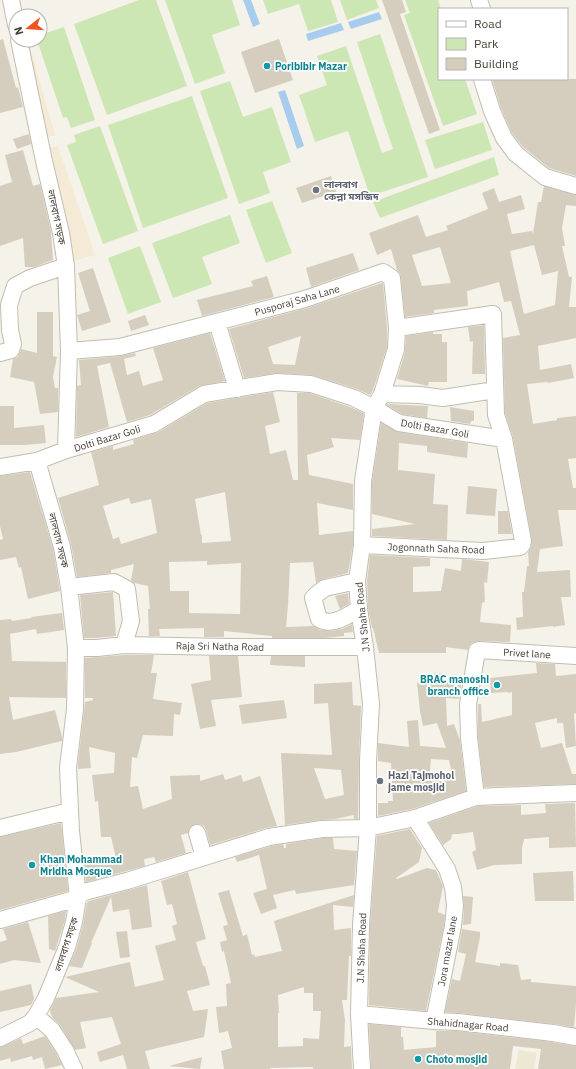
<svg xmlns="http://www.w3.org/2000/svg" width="576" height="1069" viewBox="0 0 576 1069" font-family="'IBM Plex Sans','Noto Sans Bengali',sans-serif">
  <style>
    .commercial { fill: #f5ead6 }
    .education { fill: #ede8d4 }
    .green { fill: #cce7b4 }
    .water { fill: #a8ccee }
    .building { fill: #d5cebf; fill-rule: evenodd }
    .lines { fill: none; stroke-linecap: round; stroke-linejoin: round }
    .minor-casing { stroke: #c2bdaf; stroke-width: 18 }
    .minor { stroke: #fff; stroke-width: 16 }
    .culture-dot { fill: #0f9aa8; stroke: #fff; stroke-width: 1.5 }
    .worship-dot { fill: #6b7280; stroke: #fff; stroke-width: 1.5 }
    .labels { text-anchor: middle; stroke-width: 3.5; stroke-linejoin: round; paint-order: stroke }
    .culture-label { font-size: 10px; font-weight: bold; fill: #0d838f; stroke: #fff; text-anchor: start }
    .worship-label { font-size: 10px; font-weight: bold; fill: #5b616d; stroke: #fff; text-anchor: start }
    .street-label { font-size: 10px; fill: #484338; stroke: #fff }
  </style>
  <rect width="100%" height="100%" fill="#f4f2e9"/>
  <path class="commercial" d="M22 40H28L55 135 44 138Z
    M58 146 95 255 70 262 46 149Z"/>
  <path class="education" d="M519 1050 537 1053 534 1069H515Z"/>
  <path class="green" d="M139 0H156L187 86 107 115 74 24Z
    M165 0H232L240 25 212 35 225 73 195 84Z
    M263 0H331L338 22 308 31 299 4 268 14Z
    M340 0H376L379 8 347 20Z
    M405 0H438L441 9H439V79H465L477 114 443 126 404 15 410 13Z
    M64 27 95 120 71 128 67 117 63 118 37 40H40V35Z
    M380 34 428 177 370 196 348 131 315 142 299 95 327 85 317 56 346 46 382 153 393 149 357 42Z
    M230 81 243 117 272 107 291 162 263 172 270 193 239 204 200 91Z
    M192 96 228 198 143 228 108 125Z
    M483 122 492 150 435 169 425 140Z
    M100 126 138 231 103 244 67 145 76 142 74 135Z
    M494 157 499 175 380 218 373 202Z
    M272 201 292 253 266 263 246 210Z
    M230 215 240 243 202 257 212 284 173 298 152 243Z
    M140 246 161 302 128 314 108 258Z"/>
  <path class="water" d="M243 0H251L260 24 253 27Z
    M379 12 382 19 351 29 348 22Z
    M341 23 344 30 308 41 306 34Z
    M285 90 304 146 297 149 278 92Z"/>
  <path class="building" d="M382 0H402L406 12 400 14 440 130 429 134Z
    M3 39 16 88 18 87 23 107 0 113V40Z
    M279 39 293 80 255 93 241 52Z
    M492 79H576V176L549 168 523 147 512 133 501 108Z
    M29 134 31 144 17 149 13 139Z
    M23 150 33 186 40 184 51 231 53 260 34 267H25L23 238 0 246V186L12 182 5 155Z
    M331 176 336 192 302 203 296 188Z
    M544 186 576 195V206L566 205 562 228 565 246H562L569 277H572L569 307H576V338L538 346 540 370 571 364 574 378 548 383V382L527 384 533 424 557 420V418L576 416V458L568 459 573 488H576V510H558L563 546 540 549 537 572 570 570 571 597H561L565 625 553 627V626L517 630 516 618 523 617 522 592H524L527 566H529L528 553 531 547 532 540 513 437 505 413 503 338 520 335 511 301 504 302 499 282 467 291 468 306 434 310V313L405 317 401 277 400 273 397 270 391 249 377 255 369 233 418 215 426 237 448 230 446 226 488 209 482 193 494 188 499 202 521 195 525 209 507 214 512 234 532 231 533 234 538 202H541ZM534 245 542 275 558 271 555 305 524 314 510 251ZM440 247 451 283 422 286 412 255Z
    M353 253 359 270 311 287 306 268Z
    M93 268 111 322 82 331 77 315 90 311 78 273Z
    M267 276 274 297 202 316 197 300 253 286 251 281Z
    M382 283H383L387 328V347L373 390 370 395 357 389 312 375 277 373 244 378 229 329 307 308ZM301 336 295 365 273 364 268 347Z
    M37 312H53V356L57 357 53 377 55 388H58V412L40 414 34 382 10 377 13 359 18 357 21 349 37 353Z
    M145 315 149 325 131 331 128 321Z
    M484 325 485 374H472L473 341 470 342 468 327Z
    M433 332V334H442V342H447V382H429L428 386 397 379 405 352 406 336Z
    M210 333 225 381 199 386 150 415 127 422 110 363 97 366 109 427 76 437 77 386 81 385 79 360 121 356 135 353 136 356 124 359 127 375 139 371 143 386 163 380 153 348Z
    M273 392 280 422 265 426 270 454 286 450 293 480H298L297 393H309L350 407 364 413 360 440 331 438 334 447 307 455 309 475 353 484V510L317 503 319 535 353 531V544L348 573 323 579 316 583 313 562 290 563 288 605 286 627 313 626 320 630 330 631 342 629 352 624 353 632 344 633V636L325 638H272V636L224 631V637H204V628L159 629 160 636H149L148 609H150L148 586 134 583 131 580 134 564 111 570V573L77 577 71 544 58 498 99 485 91 452 113 446V450L134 444 133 440 159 432 207 403ZM225 492 231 541 202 543V535H201L195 499ZM129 498 131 504 151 499 157 533 121 544 119 537 113 539 103 506ZM207 561V565L241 563 240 614 189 613V591H170L169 562Z
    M387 404 428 406 427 418 402 414 387 405Z
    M0 406H14V428L44 425 46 443 25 445H0Z
    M450 407 474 411V421H471L470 424 451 421Z
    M381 423 398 432 468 443 467 458 427 452V446L399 443 398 470 435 474 433 504 448 505 447 540 372 536V529L415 524 372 514V482Z
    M30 472 53 549 60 591 28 599 21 567 19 568 16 557 0 560V540L3 539 0 526V476Z
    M468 486 497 489 495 516 466 514Z
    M498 511H508L512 534H498Z
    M370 555 430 558V566L413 567V592L441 591 445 568 461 571 462 559 489 562 487 583 484 582 485 602 482 603 480 622 511 625 510 642 479 641 472 643 469 646 468 650 446 647V653H379L373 628H372L368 608 367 581Z
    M113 592 116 636 96 638H84L80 595Z
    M348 593 349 604 340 609 335 596Z
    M62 613 64 630 37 634 36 629 10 634 12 661 66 662V698L9 697 13 720 55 710 62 737V741L16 752 0 754V620L11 619 12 621 32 618 31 617Z
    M124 655H154L151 673H157L153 699 182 703 180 715 174 714 173 736 143 735 137 758 132 757 130 787 138 786 143 809 172 799 170 776 200 775V781L223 774 225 780 241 775 243 782 260 776 277 826 266 828 210 845 206 830 204 826 200 824H195L190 827 188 833 181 835 186 853 156 862 154 857 144 859 145 866 86 882 84 864 116 858 111 837H101L98 801 95 802 92 775 114 773 115 753 89 747 91 768 78 769V764L85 702 93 700V698H85V658Z
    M209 656H238L242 697 211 700 216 726 200 729 191 684 211 680Z
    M271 656H305V667L270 665Z
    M536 663 555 664 556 676 576 674V713L574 714 576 746 566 748 563 723H557V718L535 723 541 748 562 743 572 774H576V784L484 787 478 737V704H481L482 722 512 715V692L508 693V692L491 693 490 678 537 673Z
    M434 673 447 674 446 680H462L459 699 446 698 447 726 454 724 460 740 466 791 412 809 378 816V803H388V801H393L391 763 378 761V743L409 747 407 721 418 720 420 746 446 748 437 723 423 726 420 711 417 683 433 681ZM431 759 449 760 453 778 441 781 429 780Z
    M352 682 353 705 361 706 359 760 358 819H354V815L335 819 321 820 285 825 281 753 332 755 328 703 314 704V684ZM314 768 341 770 344 795 325 799Z
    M284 700 287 718 242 724 239 705Z
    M575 803 576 847 549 848V837L524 839 522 848V864L494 865 477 870 472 852 476 850 473 832 458 834H452L451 839 443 845 429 823 478 806 521 805V815L546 813 545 804Z
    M61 823 68 891 0 910V837Z
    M410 829 422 848 419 862 396 878 397 879 427 868 436 870 443 886 438 912 445 915 444 925 426 1011 369 1005 370 925 377 836Z
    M323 838H333L334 849 357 851 354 885 296 894 295 890 273 895 277 908 261 914 253 893 267 889 259 855 237 862 235 857 271 846 283 844 284 848H286V844Z
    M573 871 574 901H535L533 873Z
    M188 872 206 939 196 942 203 966H205L210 985 187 991 193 1011 208 1009 204 1037 145 1051 150 1069H127L123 1055 100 1062 97 1052 121 1044 112 1017 80 1022 86 1048 75 1050 60 1025 52 1017 50 1010 56 998 99 992 65 977 130 962 135 987 164 980 155 946 176 940 172 926 177 924 172 904 167 905 161 881Z
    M147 885 152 927 132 930 129 909 113 912 111 897 91 943H92L82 968 69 966 76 950 83 925 87 903 89 901Z
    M229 890 243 936 247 934 252 955 254 954 255 957 282 951 274 921 354 895 353 907 333 905 334 930 351 928V956H349L347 1000H342L345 1020 344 1047 351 1046 352 1069H313V1067L270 1068V1069H224L221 1051 232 1048 228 1031 219 1033 216 1007 227 1006 226 984 231 983 224 951 222 952 220 942 227 940 223 926 228 925 218 893ZM304 987V993H313V1011H321L319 1039 303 1038V1046L278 1047V1013H279L278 995Z
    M463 896 473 897 471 924 463 925 464 907Z
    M66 911 65 920 55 951 49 949 48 916Z
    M28 922 41 963 14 960 0 964V942L7 940 3 929Z
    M462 929 480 932V937L475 962 500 966V963L518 965 521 980 531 979V982L576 986V1004L574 1027 554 1024 459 1013 445 1012 452 979 460 981 466 954 458 952Z
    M127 931 130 957 120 958 116 932Z
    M31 984 34 999 31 1005 0 1012V991Z
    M369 1024 401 1027V1037H403L404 1050 436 1047V1031H457L552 1042 576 1046V1069H538L541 1049 513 1046 510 1069H371Z
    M45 1036 57 1055 62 1065 45 1069 42 1057 33 1060 32 1056 11 1062 10 1058 0 1061V1047L4 1046 21 1038 23 1044Z
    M202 1057 200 1069 169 1066Z"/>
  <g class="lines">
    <defs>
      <path id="minor" d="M11 0 16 25
        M479 0 482 9
        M482 79 492 111 504 138 516 154 545 177 576 186
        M217 322 237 389
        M69 351 120 347 305 299 383 272 392 278 397 328 396 349 382 394 374 408 363 481 362 545 357 581 359 609 365 647 371 704 368 761V828L361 925 359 1014 362 1069
        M0 353 11 350 13 344 10 330 9 305 15 286 30 278 66 266
        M382 394 420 395 443 398 495 390
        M66 450 154 424 204 394 277 382 311 384 354 398 374 408 399 423 504 439 496 415 493 314 397 328
        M0 467 37 461
        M362 545 483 551 520 547 522 545 523 541 510 471 504 439
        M357 581 325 588 317 594 313 598 319 619C332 627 347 616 359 609
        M69 587 114 582 127 589 131 621 124 645
        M76 648H97L124 645 226 647H365
        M476 797 469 738 468 704 477 651 479 650 576 656
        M415 818 447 869 453 887 455 906 453 926 434 1021
        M0 828 70 811
        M197 833 204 857
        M0 920 78 898 84 892 127 881 269 837 322 829 368 828 415 818 476 797 548 794 576 793
        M359 1014 434 1021 458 1022 553 1033 576 1037
        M36 1016 52 1030 65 1050 74 1069
        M0 1038 30 1023 36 1016 46 998 67 947 74 922 78 898 71 831 68 768 75 709 76 648 69 587 62 547 37 461 66 450 69 351 66 266 61 233 44 161 19 40"/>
    </defs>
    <use href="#minor" class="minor-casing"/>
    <use href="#minor" class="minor"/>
  </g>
  <g class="culture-dot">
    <circle cx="267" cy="66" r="4"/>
    <circle cx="497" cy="685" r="4"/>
    <circle cx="32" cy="865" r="4"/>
    <circle cx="418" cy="1059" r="4"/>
  </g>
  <g class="worship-dot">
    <circle cx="316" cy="190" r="4"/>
    <circle cx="380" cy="781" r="4"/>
  </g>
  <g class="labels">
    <g class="culture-label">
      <text x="275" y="70">Poribibir Mazar</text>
      <text x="489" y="683" text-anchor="end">BRAC manoshi<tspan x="489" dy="12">branch office</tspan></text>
      <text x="40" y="863">Khan Mohammad<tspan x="40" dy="12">Mridha Mosque</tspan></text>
      <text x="426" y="1063">Choto mosjid</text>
    </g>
    <g class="worship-label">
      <text x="324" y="188">লালবাগ<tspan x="324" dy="12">কেল্লা মসজিদ</tspan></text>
      <text x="388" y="779">Hazi Tajmohol<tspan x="388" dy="12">jame mosjid</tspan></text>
    </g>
    <g class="street-label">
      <text transform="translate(57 217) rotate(78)" y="4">লালবাগ সড়ক</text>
      <text transform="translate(297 300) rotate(-16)" y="4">Pusporaj Saha Lane</text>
      <text transform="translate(435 428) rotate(10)" y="4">Dolti Bazar Goli</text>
      <text transform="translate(107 438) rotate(-17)" y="4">Dolti Bazar Goli</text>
      <text transform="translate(59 540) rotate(76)" y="4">লালবাগ সড়ক</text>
      <text transform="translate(436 548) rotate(2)" y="4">Jogonnath Saha Road</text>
      <text transform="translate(362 617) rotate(-96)" y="4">J.N Shaha Road</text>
      <text transform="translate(220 646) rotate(1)" y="4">Raja Sri Natha Road</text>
      <text transform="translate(527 653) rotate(3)" y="4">Privet lane</text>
      <text transform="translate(66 944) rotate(-72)" y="4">লালবাগ সড়ক</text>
      <text transform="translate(361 948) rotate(-88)" y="4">J.N Shaha Road</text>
      <text transform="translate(447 951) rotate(-80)" y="4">Jora mazar lane</text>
      <text transform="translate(468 1024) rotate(5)" y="4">Shahidnagar Road</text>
    </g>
  </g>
  <rect x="438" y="8" width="130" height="72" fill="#ffffff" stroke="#b6b4af"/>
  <rect x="446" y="21" width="20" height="6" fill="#ffffff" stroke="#b6b4af"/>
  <text x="474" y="28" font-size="12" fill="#484338">Road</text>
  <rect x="446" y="38" width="20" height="12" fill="#cce7b4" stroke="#b6b4af"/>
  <text x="474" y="48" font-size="12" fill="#484338">Park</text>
  <rect x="446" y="58" width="20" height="12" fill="#d5cebf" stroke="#b6b4af"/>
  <text x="474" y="68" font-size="12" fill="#484338">Building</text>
  <g transform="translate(28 28) rotate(253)"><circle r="19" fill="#ffffff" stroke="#b6b4af"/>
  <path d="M0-3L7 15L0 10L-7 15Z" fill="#f25222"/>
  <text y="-6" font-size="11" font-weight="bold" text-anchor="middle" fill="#484338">N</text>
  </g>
</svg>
